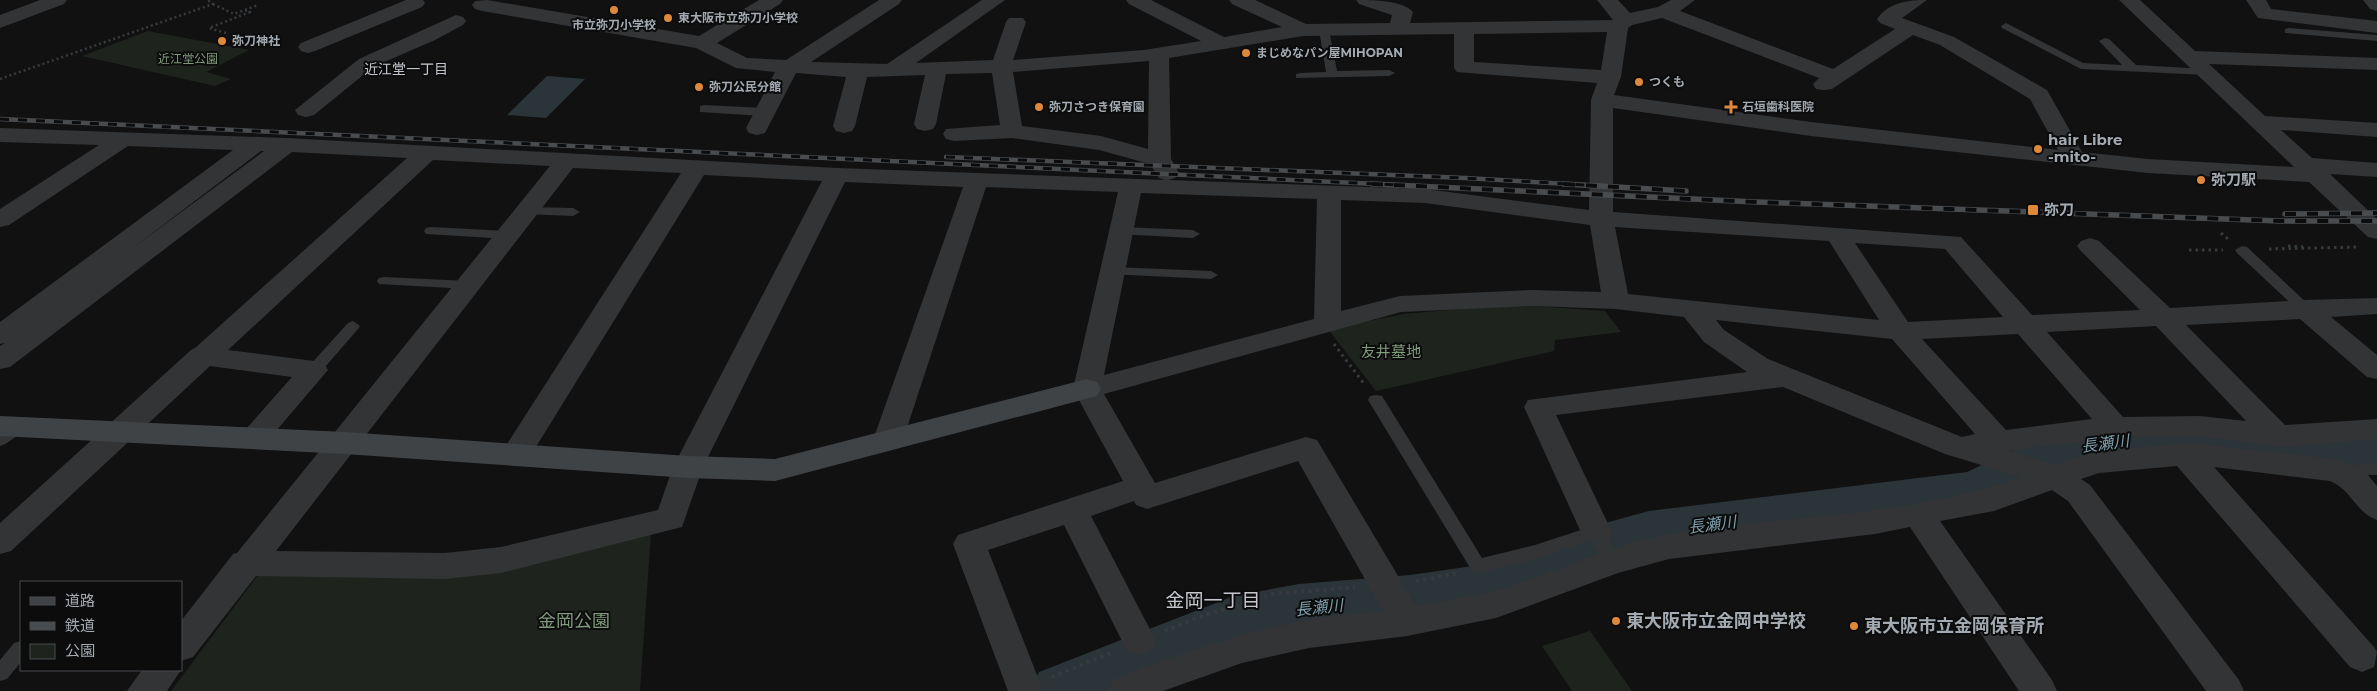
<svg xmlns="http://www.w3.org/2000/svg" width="2377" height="691" viewBox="0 0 2377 691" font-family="Montserrat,'Noto Sans JP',sans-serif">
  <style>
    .green { fill: #1e241d }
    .water { fill: #2b3539 }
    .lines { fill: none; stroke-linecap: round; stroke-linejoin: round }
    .river { fill: #2b3539; fill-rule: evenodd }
    .path-far2 { stroke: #383b3d; stroke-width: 2.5; stroke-dasharray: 2 3; stroke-linecap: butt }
    .path-far1 { stroke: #383b3d; stroke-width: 3; stroke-dasharray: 2.5 4; stroke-linecap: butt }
    .path { stroke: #383b3d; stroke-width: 4; stroke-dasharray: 3 4.5; stroke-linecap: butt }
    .lane { fill: #323436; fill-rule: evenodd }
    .street { fill: #323436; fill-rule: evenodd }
    .secondary { fill: #404346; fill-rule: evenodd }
    .rail-far1-casing { stroke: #494c4f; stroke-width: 4.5 }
    .rail-casing { stroke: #494c4f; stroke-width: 5.5 }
    .rail-far1 { stroke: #0c0c0d; stroke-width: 3; stroke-dasharray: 9; stroke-linecap: butt }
    .rail { stroke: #0c0c0d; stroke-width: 4; stroke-dasharray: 11; stroke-linecap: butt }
    .poi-dot { fill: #de883c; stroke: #0c0c0d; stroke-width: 2 }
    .labels { text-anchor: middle; stroke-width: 4; stroke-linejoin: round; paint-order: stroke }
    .far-poi-label { font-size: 12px; font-weight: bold; fill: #a3aab1; stroke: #0c0c0d; text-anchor: start }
    .far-park-label { font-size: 12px; fill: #809b7c; stroke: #0c0c0d }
    .far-neighbourhood-label { font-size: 14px; fill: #c4c8ce; stroke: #0c0c0d }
    .poi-label { font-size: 15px; font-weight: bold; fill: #a3aab1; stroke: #0c0c0d; text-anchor: start }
    .park-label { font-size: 15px; fill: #809b7c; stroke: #0c0c0d }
    .water-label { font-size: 16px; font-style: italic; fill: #7d9eaa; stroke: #0c0c0d }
    .near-park-label { font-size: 18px; fill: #809b7c; stroke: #0c0c0d }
    .near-poi-label { font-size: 18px; font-weight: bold; fill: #a3aab1; stroke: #0c0c0d; text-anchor: start }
    .near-neighbourhood-label { font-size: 19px; fill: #c4c8ce; stroke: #0c0c0d }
  </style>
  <rect width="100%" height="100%" fill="#111112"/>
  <path class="green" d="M148 31 249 50 206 72 231 79 215 86 82 56Z
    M1534 306 1605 311 1621 332 1555 340 1554 351 1376 391 1328 329 1404 314 1483 307Z
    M651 532 640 691H171L261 571H345Z
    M1590 631 1632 691H1572L1542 646Z"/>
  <path class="water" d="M547 76 585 79 546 118 507 115Z"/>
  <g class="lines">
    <path class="river" d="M2161 420 2351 433 2377 430V468L2351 471 2161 456 2109 458 2070 467 2020 494 1971 511 1649 553 1629 559 1490 610 1410 621 1299 632 1242 642 1127 691H1030L1039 672 1234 596 1299 584 1410 575 1487 564 1598 525 1649 511 1967 472 2038 438 2056 432 2109 422Z"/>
    <path class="path-far2" d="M213 4 234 14 258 5
      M226 33 209 28 250 12 245 10
      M0 79 213 4 209 1 213 0"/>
    <path class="path-far1" d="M2221 233 2228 239
      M2288 246 2303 247
      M2269 249 2358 247
      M2189 250H2223
      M1334 344 1365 385"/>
    <path class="path" d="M1416 581 1459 573
      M1165 631 1199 617 1273 594 1355 587
      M1052 677 1113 652"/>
    <path class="lane" d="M2006 23 2083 63 2122 65 2099 41 2105 38 2109 39 2136 65 2207 69 2213 72 2207 75 2081 69 2002 28 2001 26Z
      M1324 27 1329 30 1337 71 1389 70 1395 73 1389 76 1296 78V74L1300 73 1326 72 1319 30Z
      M2289 28 2377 35V41L2285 33V29Z
      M704 105 766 108 772 112 766 116 700 112V106Z
      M528 207 573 208 580 212 573 216 523 214 521 211Z
      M431 227 508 231 515 235 508 239 426 234 424 231 426 228Z
      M1122 227 1193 230 1200 234 1193 238 1117 234 1115 231Z
      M2242 246 2247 247 2309 305 2311 308 2309 311H2299L2237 253 2235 250Z
      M1113 267 1211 271 1218 275 1211 279 1108 274 1106 271 1108 268Z
      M384 277 468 281 475 285 468 289 379 284 377 281 379 278Z
      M353 321 360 326 358 329 319 374H309L306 370 309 366 348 323Z
      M1376 395 1382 396 1482 558 1535 545 1596 525 1602 527 1619 557 1622 562 1619 567 1613 569 1607 567 1592 540 1535 559 1478 573 1472 571 1368 400 1370 396Z
      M16 421 22 423 24 427C19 435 9 443 0 446V431Z
      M2377 463V475L2338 474 2336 470 2338 466Z
      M21 641V662L7 679 0 681V660L14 643Z"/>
    <path class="street" d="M40 0H67L64 4 0 28V15Z
      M406 0H423L425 3 422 7 315 51 308 53 301 51 298 47 301 43Z
      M487 0 699 36 759 0H783L780 4 717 43 747 58 786 60 879 0H902L899 4 811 62 887 64 982 0H1005L916 63 993 60 1006 22 1009 18H1023L1026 22 1013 60 1144 50 1201 41 1129 4 1126 0H1151L1224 37 1282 27 1232 4 1229 0H1255L1306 24 1390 23 1392 15 1359 4 1356 0C1372 0 1403 0 1413 12L1410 23 1613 20 1597 0H1618L1630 13 1658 7 1671 0H1695L1680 11 1833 69 1895 29 1880 23 1877 19C1889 2 1908 0 1927 0L1902 18 1954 37 2047 90 2082 152 2148 159 2294 167 2119 0H2140L2195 51 2377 58V70L2209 64 2265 116 2377 123V137L2281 130 2312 158 2377 163V177L2330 174 2377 219V239L2368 237 2309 182 2148 173 1811 136 1613 108V212L1961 237 2032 315 2140 310 2081 251 2077 246 2081 241 2090 238 2099 241 2170 308 2304 300 2377 298V314L2331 317 2377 355V379L2367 377 2300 319 2186 325 2285 425 2377 419V439L2284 447 2200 436 2115 437 2009 451 2055 465 2096 451 2192 443 2334 459 2363 469 2377 486V520C2356 513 2351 489 2330 481L2214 467 2374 647 2377 652 2374 667 2362 672 2350 667 2177 466 2099 473 2081 479 2090 485 2239 680 2244 691H2206L2068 501 2052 490 1994 511 1940 521 2052 680 2057 691H2019L1910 527 1875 534 1669 559 1618 573 1496 618 1407 636 1309 648 1242 663 1163 691H1108L1113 680C1176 654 1240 633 1307 620 1332 615 1358 614 1383 611L1298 461 1147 509 1136 505 1134 501 1091 516 1156 641 1151 651 1139 655 1127 651 1064 525 988 550 1042 688 1040 691H1008L953 544 958 535 1123 481 1073 389 1118 192 986 187 903 440 899 447 888 451 877 447 873 440 963 187 845 182 703 467 682 527 501 573 445 579 256 576 193 657 181 661V621L233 554 237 553 550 166 433 160 228 350 314 361 324 363 328 370 264 445 253 449 242 445 238 438 292 377 210 366 11 551 0 554V523L191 350 195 348 407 158 292 152 10 367 0 369V346L5 343 0 344V322L233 150 128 146 9 225 0 227V209L99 145 0 142V128L287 138 837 168 1165 180 1159 178 1150 164 1099 150 1012 138 954 141 946 139 943 134 946 129 1000 125 992 73 946 74 936 124 933 129 925 131 917 129 914 124 925 75 867 77 855 126 852 131 844 133 836 131 833 126 846 77 796 73 765 133 757 135 749 133 746 128 775 72 736 68 696 48 482 11 475 9 472 5 475 1ZM1662 18 1819 78 1813 84 1816 89 1824 90 1832 89 1913 35 1940 45 2030 99 2058 150 1811 122 1614 95 1621 77 1628 28 1632 25ZM1607 32 1601 70 1474 62V34ZM1454 34V68L1457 72 1597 83 1591 100 1589 210 1425 189 1168 180 1175 178 1179 173 1171 159 1169 58 1303 36ZM1149 61 1148 149 1101 136 1022 126 1013 72ZM261 151H264L130 250ZM573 168 681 173 500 455 504 463 515 466 526 463 704 175 822 181 673 467 658 510 501 547 445 553 276 551ZM1141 193 1317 199 1314 319 1104 375ZM1341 200 1425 203 1590 225 1601 292 1532 290 1400 296 1341 311ZM1615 227 1829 241 1879 320 1628 294ZM1855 243 1945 249 2003 317 1908 322ZM1532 306 1616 309 1684 317 1704 342 1747 372 1528 400 1524 407 1585 541 1596 544 1607 541 1612 532 1556 415 1783 387 1945 454 2021 477C1910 517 1786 515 1670 534 1609 544 1553 575 1494 591 1468 597 1442 601 1416 606L1317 440 1306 437 1155 483 1104 394 1401 312ZM1716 320 1892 339 1975 434 1962 437 1768 359 1724 330ZM2156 326 2246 421 2200 416 2123 417 2047 332ZM2018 334 2092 419 2006 430 1922 339Z
      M2246 0H2266L2271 9 2377 21V33L2258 18Z
      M2363 0H2377V11L2370 9Z
      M456 15 463 17 466 21 463 25 435 40 373 67 314 115 306 117 298 115 295 110 359 59Z
      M142 670H181L167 691H127Z"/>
    <path class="secondary" d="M1087 379 1097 382 1101 389 1097 396 775 481 688 478 345 454 0 436V416L345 432 688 456 775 459Z"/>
    <defs>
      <path id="rail-far1" d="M0 119 1398 185
        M946 157 1465 178 1585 185"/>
      <path id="rail" d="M1372 184 1756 202 2280 221H2377
        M1564 184 1686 191
        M2285 214 2377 213"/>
    </defs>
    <use href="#rail-far1" class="rail-far1-casing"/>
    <use href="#rail" class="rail-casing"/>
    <use href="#rail-far1" class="rail-far1"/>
    <use href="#rail" class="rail"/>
  </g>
  <g class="poi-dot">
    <circle cx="614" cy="10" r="5"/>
    <circle cx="668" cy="18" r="5"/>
    <circle cx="222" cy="41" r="5"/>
    <circle cx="1246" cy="53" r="5"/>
    <circle cx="1639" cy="82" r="5"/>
    <circle cx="699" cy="87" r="5"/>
    <circle cx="1039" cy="107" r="5"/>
    <path d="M1728.5 99.5h5v5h5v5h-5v5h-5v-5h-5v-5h5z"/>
    <circle cx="2038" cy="149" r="5"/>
    <circle cx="2201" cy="180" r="5"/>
    <rect x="2027" y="204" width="12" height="12" rx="2.5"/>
    <circle cx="1616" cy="621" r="5"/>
    <circle cx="1854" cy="626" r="5"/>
  </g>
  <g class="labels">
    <g class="far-poi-label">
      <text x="678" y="22">東大阪市立弥刀小学校</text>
      <text x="614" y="29" text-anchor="middle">市立弥刀小学校</text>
      <text x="232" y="45">弥刀神社</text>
      <text x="1256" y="57">まじめなパン屋MIHOPAN</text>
      <text x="1649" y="86">つくも</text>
      <text x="709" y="91">弥刀公民分館</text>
      <text x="1049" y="111">弥刀さつき保育園</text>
      <text x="1742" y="111">石垣歯科医院</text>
    </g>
    <g class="far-park-label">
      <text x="188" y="63">近江堂公園</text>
    </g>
    <g class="far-neighbourhood-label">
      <text x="406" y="74">近江堂一丁目</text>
    </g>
    <g class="poi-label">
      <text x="2048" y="145">hair Libre<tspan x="2048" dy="17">-mito-</tspan></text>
      <text x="2211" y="185">弥刀駅</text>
      <text x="2044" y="215">弥刀</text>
    </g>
    <g class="park-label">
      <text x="1391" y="357">友井墓地</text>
    </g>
    <g class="water-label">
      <text transform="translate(2105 443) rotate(-7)" y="6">長瀬川</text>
      <text transform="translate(1712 524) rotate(-7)" y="6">長瀬川</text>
      <text transform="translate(1319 607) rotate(-6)" y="6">長瀬川</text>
    </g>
    <g class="near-park-label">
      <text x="574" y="627">金岡公園</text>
    </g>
    <g class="near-poi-label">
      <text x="1626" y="627">東大阪市立金岡中学校</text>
      <text x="1864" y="632">東大阪市立金岡保育所</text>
    </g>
    <g class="near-neighbourhood-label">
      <text x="1213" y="607">金岡一丁目</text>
    </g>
  </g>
  <rect x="20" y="581" width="162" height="90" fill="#0c0c0d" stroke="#484b4f"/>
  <rect x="30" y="597" width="25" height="8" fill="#404346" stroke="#484b4f"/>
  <text x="65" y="606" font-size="15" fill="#a3aab1">道路</text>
  <rect x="30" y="622" width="25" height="8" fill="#494c4f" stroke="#484b4f"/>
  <text x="65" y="631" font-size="15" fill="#a3aab1">鉄道</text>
  <rect x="30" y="644" width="25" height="15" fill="#1e241d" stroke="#484b4f"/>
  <text x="65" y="656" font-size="15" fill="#a3aab1">公園</text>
</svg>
